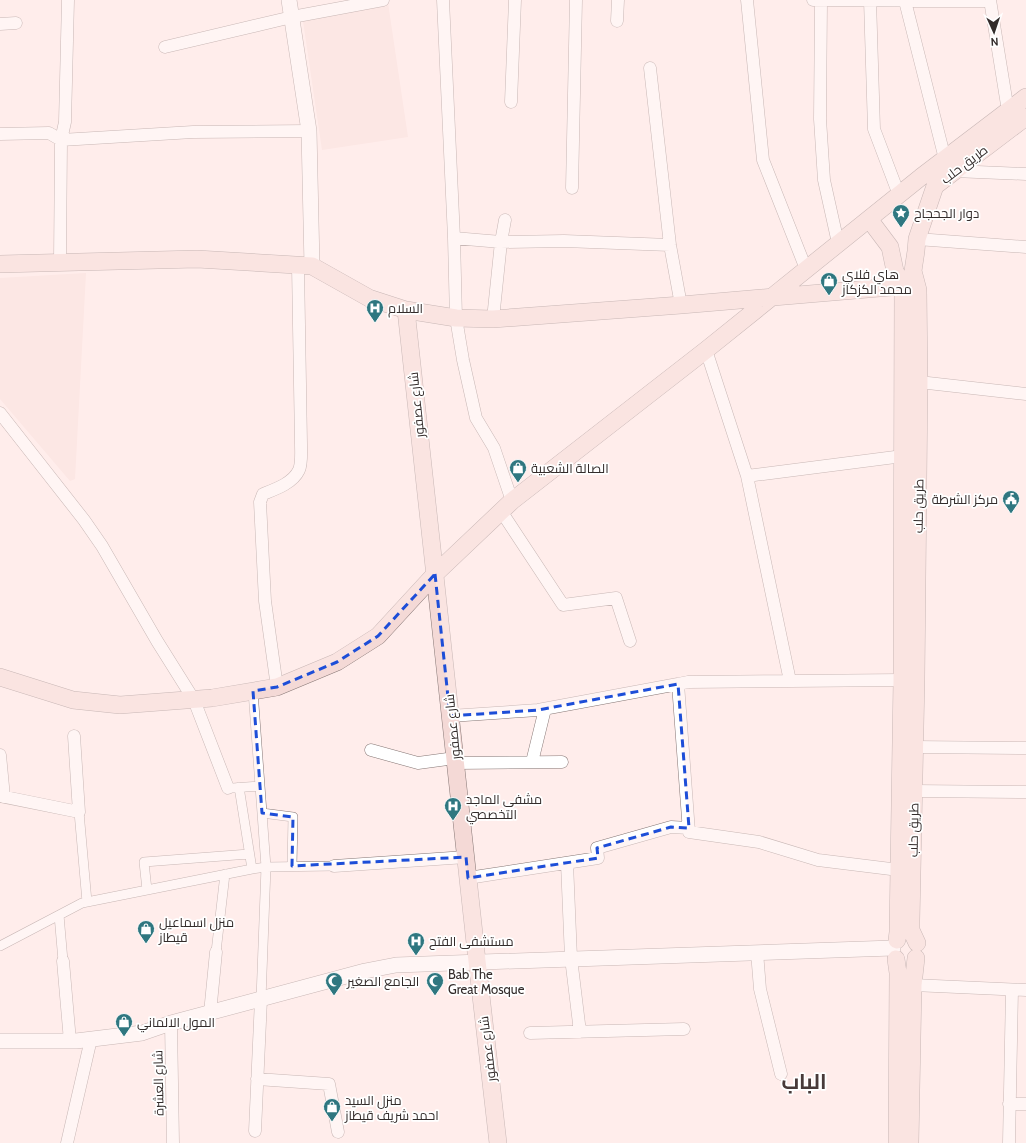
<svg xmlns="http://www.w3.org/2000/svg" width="1026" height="1143" viewBox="0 0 1026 1143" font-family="Cabin,Cairo,sans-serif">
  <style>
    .built { fill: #f9dfdb }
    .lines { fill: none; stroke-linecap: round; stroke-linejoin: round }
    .pedestrian-casing { stroke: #867775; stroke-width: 10 }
    .minor-casing { stroke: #867775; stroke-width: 13 }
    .tertiary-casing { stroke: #867775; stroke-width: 16 }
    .secondary-casing { stroke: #867775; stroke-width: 18 }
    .pedestrian { stroke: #fff; stroke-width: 9 }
    .minor { stroke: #fff; stroke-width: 12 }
    .tertiary { stroke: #fff; stroke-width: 15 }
    .secondary { stroke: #f4d9d6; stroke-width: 17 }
    .marked { fill: none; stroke: #1d4ed8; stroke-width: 3; stroke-dasharray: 8 5; stroke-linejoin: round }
    .labels { text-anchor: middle; stroke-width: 3.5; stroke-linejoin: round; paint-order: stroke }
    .street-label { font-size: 13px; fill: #332c2b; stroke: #fff }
    .poi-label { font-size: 13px; fill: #332c2b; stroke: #fff; text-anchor: start }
    .town-label { font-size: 21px; font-weight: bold; fill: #483a39; stroke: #fff }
  </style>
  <rect width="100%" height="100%" fill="#ffedeb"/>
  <path class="built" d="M388 3 408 137 322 150 303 21Z
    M86 273 75 479 70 481 0 399V278Z"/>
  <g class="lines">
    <defs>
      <path id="pedestrian" d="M253 691 266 867 261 999
        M239 787 252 869
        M233 788 260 786
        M79 812 87 902
        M262 813 293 817 292 866
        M147 890 144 862 249 854
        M59 915 63 961
        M0 946 82 903 252 869 266 867 334 866
        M216 952 225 874"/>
      <path id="minor" d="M443 0 454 238 456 318 463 360 476 418 494 448 512 501
        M747 0 763 160 806 269
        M813 0 990 1
        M870 0 874 129 899 195
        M990 0 1008 111
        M821 1 820 119 824 180 838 243
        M905 1 945 159
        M617 21 618 0
        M0 24 16 23
        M165 47 292 17 383 0
        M650 68 670 245 681 305
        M511 102 515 0
        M0 134 49 133 61 140 193 132 309 131
        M954 171 1026 174
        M572 188 576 0
        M454 238 501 242 564 241 670 245
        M917 239 1026 247
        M60 262 61 140 65 122 68 0
        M493 319 501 242 505 220
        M706 350 747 476 790 681 902 680
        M919 382 1026 394
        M0 413 84 520 102 546 157 641 194 700 228 788
        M747 476 903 456
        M501 511 563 605 616 598 630 641
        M790 681 688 682 678 684 689 832 759 842 818 860 899 870
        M277 687 265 601 260 502 263 494C276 489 293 483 299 470 302 463 301 452 301 444L298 266
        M450 716 538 710 678 684
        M914 747 1026 748
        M371 750 418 763 455 758
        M0 755 4 797
        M532 762 545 709
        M455 763 562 762
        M914 791 1026 792
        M0 796 79 812 74 736
        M567 863 571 958 580 1032
        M334 866 466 857
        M468 878 598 858 597 848 671 827 689 828
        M757 952 760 989 781 1074
        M63 961 70 1041
        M913 985 1026 990
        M210 1013 216 952
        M171 1023 173 1143
        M530 1033 684 1029
        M257 1079 329 1084 338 1132
        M1009 1104H1026
        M255 1131 261 999
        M67 1143 91 1039
        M1009 1143 1012 990"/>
      <path id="tertiary" d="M289 0 309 131 312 266
        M0 1041H76L142 1033 171 1023 365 971 396 965 893 948"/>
      <path id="secondary" d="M869 219 890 247 895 271 903 286 902 680 898 932 897 940
        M0 264 197 259 312 266 369 298 406 310 456 318 493 319 681 305 903 286
        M406 310 477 961 498 1143
        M0 677 73 700 120 705 212 698 277 687 337 662 378 636 435 574 512 501 706 350 921 177 1026 97
        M917 943 911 930V921L916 678 919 382 918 290 913 271 916 251 917 239 935 186 1026 117
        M896 959 898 973 897 1143
        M910 1143 913 985 916 958"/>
    </defs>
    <use href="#pedestrian" class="pedestrian-casing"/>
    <use href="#minor" class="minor-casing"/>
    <use href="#tertiary" class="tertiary-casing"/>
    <use href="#secondary" class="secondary-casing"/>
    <use href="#pedestrian" class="pedestrian"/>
    <use href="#minor" class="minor"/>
    <use href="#tertiary" class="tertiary"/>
    <use href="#secondary" class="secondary"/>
  </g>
  <path d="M0 0H1026V1143H0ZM435 574 450 716 538 710 678 684 689 828 671 827 597 848 598 858 468 878 466 857 292 866 293 817 262 813 253 691 277 687 337 662 378 636Z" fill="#ffedeb" fill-opacity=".55" fill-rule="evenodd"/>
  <path class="marked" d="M435 574 450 716 538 710 678 684 689 828 671 827 597 848 598 858 468 878 466 857 292 866 293 817 262 813 253 691 277 687 337 662 378 636Z"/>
  <defs>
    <symbol id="sight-pin" viewBox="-11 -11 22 30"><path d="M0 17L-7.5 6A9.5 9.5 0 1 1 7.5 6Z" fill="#2f7780" stroke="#fff"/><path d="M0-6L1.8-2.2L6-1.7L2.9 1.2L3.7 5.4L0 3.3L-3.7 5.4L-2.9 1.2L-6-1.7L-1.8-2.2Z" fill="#fff"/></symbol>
    <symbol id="shop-pin" viewBox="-11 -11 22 30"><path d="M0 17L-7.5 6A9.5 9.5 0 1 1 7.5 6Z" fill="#2f7780" stroke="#fff"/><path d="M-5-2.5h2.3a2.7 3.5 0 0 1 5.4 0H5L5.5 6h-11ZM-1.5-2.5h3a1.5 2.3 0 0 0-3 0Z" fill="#fff"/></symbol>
    <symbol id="hospital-pin" viewBox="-11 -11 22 30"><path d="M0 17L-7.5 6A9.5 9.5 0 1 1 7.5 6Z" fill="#2f7780" stroke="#fff"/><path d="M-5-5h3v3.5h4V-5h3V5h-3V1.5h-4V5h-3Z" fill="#fff"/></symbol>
    <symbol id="civic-pin" viewBox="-11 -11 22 30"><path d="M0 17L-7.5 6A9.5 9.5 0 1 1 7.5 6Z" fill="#2f7780" stroke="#fff"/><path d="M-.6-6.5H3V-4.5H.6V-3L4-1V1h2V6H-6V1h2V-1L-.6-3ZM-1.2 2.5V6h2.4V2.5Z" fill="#fff"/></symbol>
    <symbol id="mosque-pin" viewBox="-11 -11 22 30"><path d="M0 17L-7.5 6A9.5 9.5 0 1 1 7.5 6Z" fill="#2f7780" stroke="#fff"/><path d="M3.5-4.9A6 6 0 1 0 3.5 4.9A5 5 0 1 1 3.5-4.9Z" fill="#fff"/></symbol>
  </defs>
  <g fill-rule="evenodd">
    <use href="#sight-pin" x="891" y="203" width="20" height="27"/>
    <use href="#shop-pin" x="819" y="271" width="20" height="27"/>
    <use href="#hospital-pin" x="365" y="298" width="20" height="27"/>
    <use href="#shop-pin" x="508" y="458" width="20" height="27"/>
    <use href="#civic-pin" x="1001" y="489" width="20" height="27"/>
    <use href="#hospital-pin" x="443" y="796" width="20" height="27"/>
    <use href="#shop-pin" x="136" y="919" width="20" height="27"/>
    <use href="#hospital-pin" x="406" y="931" width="20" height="27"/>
    <use href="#mosque-pin" x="324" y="971" width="20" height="27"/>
    <use href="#mosque-pin" x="425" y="971" width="20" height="27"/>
    <use href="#shop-pin" x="114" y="1012" width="20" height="27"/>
    <use href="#shop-pin" x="322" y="1097" width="20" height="27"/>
  </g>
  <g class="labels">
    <g class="street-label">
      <text transform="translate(964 164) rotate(-37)" y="5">طريق حلب</text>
      <text transform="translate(416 405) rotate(-96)" y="5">شارع عصفور</text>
      <text transform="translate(918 506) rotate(-89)" y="5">طريق حلب</text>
      <text transform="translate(452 727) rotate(-96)" y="5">شارع عصفور</text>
      <text transform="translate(913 830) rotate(-89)" y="5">طريق حلب</text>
      <text transform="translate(487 1049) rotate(-97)" y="5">شارع عصفور</text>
      <text transform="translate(158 1083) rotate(-91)" y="5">شارع العشرة</text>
    </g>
    <g class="poi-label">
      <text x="914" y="218">دوار الجحجاح</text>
      <text x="842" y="279">هاي فلاي<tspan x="842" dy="15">محمد الكزكاز</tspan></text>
      <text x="388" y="313">السلام</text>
      <text x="531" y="473">الصالة الشعبية</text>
      <text x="998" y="504" text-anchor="end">مركز الشرطة</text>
      <text x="466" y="804">مشفى الماجد<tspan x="466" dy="15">التخصصي</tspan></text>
      <text x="159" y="927">منزل اسماعيل<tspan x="159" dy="15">قيطاز</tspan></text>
      <text x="429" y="946">مستشفى الفتح</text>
      <text x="448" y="979">Bab The<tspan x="448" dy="15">Great Mosque</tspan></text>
      <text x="347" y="986">الجامع الصغير</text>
      <text x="137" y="1027">المول الالماني</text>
      <text x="345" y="1105">منزل السيد<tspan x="345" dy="15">احمد شريف قيطاز</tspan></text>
    </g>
    <g class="town-label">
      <text x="804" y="1089">الباب</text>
    </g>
  </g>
  <g transform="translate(994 32) rotate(177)" stroke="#ffffff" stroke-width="3" paint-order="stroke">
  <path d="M0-3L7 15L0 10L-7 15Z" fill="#332c2b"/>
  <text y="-6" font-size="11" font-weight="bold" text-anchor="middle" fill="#332c2b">N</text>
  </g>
</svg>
